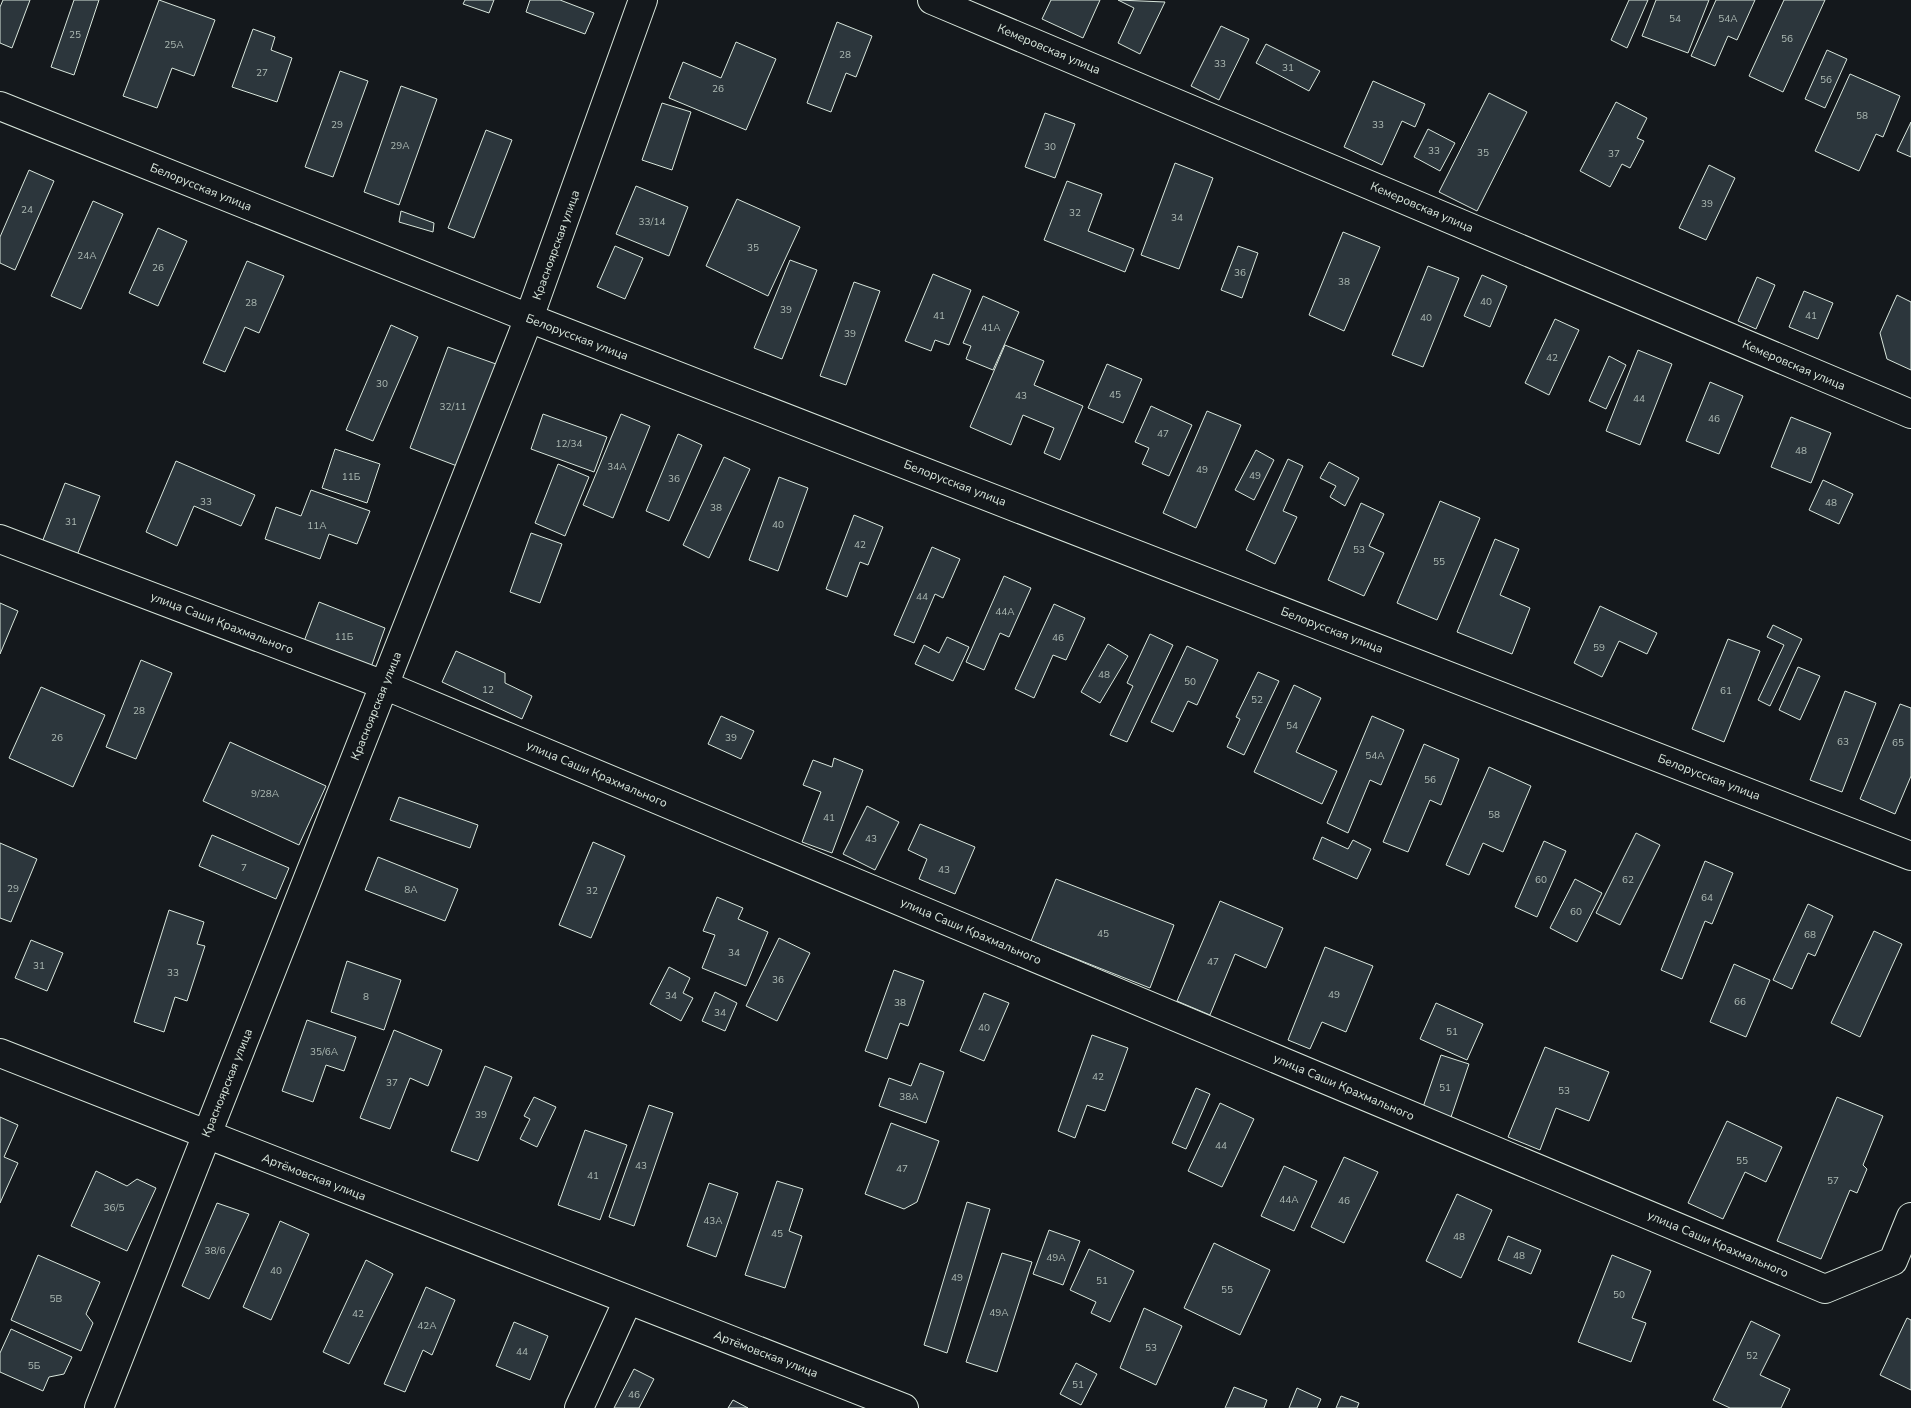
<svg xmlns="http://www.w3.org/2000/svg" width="1911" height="1408" viewBox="0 0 1911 1408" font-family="'Nunito Sans',sans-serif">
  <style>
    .building { fill: #2c363c; stroke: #d8e6dc }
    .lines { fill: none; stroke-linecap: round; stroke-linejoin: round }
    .minor-casing { stroke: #d8e6dc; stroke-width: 30 }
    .minor { stroke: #14181c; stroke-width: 28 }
    .labels { text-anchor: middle; stroke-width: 4; stroke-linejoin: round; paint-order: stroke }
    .number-label { font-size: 10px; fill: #adbab4 }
    .street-label { font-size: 12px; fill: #d8e6dc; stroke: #14181c }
  </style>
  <rect width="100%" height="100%" fill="#14181c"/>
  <path class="building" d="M3 0H30L12 48 0 43V7Z
    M74 0H99L74 75 51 67Z
    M159 0 215 20 194 76 172 68 157 108 123 96Z
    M465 0H494L489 13 463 4Z
    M530 0H560L594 13 585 34 526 12Z
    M1051 0H1100L1083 38 1042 19Z
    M1118 0 1165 2 1140 54 1118 43 1134 8Z
    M1629 0H1648L1627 48 1611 40Z
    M1656 0H1709L1688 53 1642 36Z
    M1716 0H1755L1737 40 1728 36 1715 66 1691 56Z
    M1784 0H1825L1783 92 1749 76Z
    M837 22 872 36 856 77 846 73 831 112 807 103Z
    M1221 26 1249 39 1219 100 1191 86Z
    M253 29 275 37 271 50 292 58 277 102 232 87Z
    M736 42 776 59 746 130 669 98 683 62 721 78Z
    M1266 44 1320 71 1309 91 1256 63Z
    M1827 50 1847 59 1825 108 1805 99Z
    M340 71 368 81 333 177 305 167Z
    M1850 74 1900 96 1883 137 1876 134 1859 171 1815 151Z
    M1373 81 1425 104 1415 127 1402 121 1382 165 1344 147Z
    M401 86 437 99 399 205 364 192Z
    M1489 93 1527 112 1477 211 1439 192Z
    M1616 102 1647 118 1637 138 1644 141 1630 168 1622 164 1610 187 1580 171Z
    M662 103 691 112 672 170 642 160Z
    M1045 113 1075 124 1055 178 1025 167Z
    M1911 122V157L1897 151Z
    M1428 129 1455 143 1440 171 1414 157Z
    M486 130 512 140 474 238 448 228Z
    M1175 163 1213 178 1179 269 1141 255Z
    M1709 165 1735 178 1706 240 1679 228Z
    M29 170 54 181 15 270 0 263V237Z
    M1067 181 1102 194 1088 231 1134 249 1125 272 1044 240Z
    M636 186 688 207 669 256 616 234Z
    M737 199 800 227 768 296 706 266Z
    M93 201 123 214 81 309 51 296Z
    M401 211 434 223 433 232 399 222Z
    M158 228 187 241 158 306 129 293Z
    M1343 232 1380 247 1344 331 1309 315Z
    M615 246 643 258 625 299 597 287Z
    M1238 246 1258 253 1242 298 1221 290Z
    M790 260 817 270 782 359 754 348Z
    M247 261 284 276 259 333 245 327 225 372 203 363Z
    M1428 266 1459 278 1423 367 1392 355Z
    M933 274 971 290 949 345 935 340 931 351 905 341Z
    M1482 275 1507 286 1490 327 1464 316Z
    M1757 277 1775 285 1756 329 1738 321Z
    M854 282 880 291 846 385 820 376Z
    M1804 291 1833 303 1818 339 1789 327Z
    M1897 295 1911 302V370L1887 359 1880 333Z
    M983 296 1019 312 993 370 966 359 971 346 963 343Z
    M1555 319 1579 330 1549 395 1525 383Z
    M391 325 418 337 373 441 346 430Z
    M1005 345 1044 361 1034 385 1083 406 1060 460 1044 453 1054 428 1023 415 1011 445 970 427Z
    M448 347 496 364 457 466 410 448Z
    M1638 350 1672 364 1640 445 1606 431Z
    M1609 356 1626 365 1606 409 1589 401Z
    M1107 364 1142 379 1123 423 1088 408Z
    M1710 382 1743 396 1719 454 1686 441Z
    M1151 406 1192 425 1169 476 1142 464 1149 448 1135 442Z
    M1207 411 1241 425 1196 528 1163 513Z
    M543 414 607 437 594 472 531 449Z
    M621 414 650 426 613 518 583 505Z
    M1791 417 1831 433 1811 483 1771 467Z
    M678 434 702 445 669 521 646 511Z
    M335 449 380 464 367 503 322 488Z
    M1256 450 1274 460 1254 500 1235 490Z
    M724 457 750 469 709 558 683 545Z
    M1288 459 1303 466 1283 511 1297 517 1275 564 1246 550Z
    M176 461 255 495 241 526 194 506 177 546 146 532Z
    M1329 462 1359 478 1345 506 1330 497 1336 486 1320 478Z
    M558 464 589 477 565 536 535 523Z
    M779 477 808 488 778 571 749 560Z
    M1823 480 1853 494 1839 524 1809 510Z
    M65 483 100 496 76 558 41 545Z
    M311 490 370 511 357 544 329 534 320 559 265 539 276 507 301 516Z
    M1440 501 1480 518 1437 620 1397 603Z
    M1361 503 1384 514 1369 546 1384 553 1364 596 1328 580Z
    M854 515 883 527 868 565 860 562 847 597 826 589Z
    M531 533 562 544 540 603 510 592Z
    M1495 539 1519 549 1500 595 1530 608 1512 654 1457 632Z
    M932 547 960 559 943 598 935 594 914 643 894 635Z
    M1004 576 1031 588 1009 637 1000 633 984 670 966 662Z
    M319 602 385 628 370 670 303 644Z
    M0 603 18 611 0 654Z
    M1054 604 1085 618 1066 660 1053 655 1034 698 1015 689Z
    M1600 606 1657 633 1647 654 1619 641 1602 677 1574 663Z
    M1773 625 1802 639 1770 706 1758 700 1784 645 1767 637Z
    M1150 634 1173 645 1127 742 1110 735 1133 686 1127 683Z
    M947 637 969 647 953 681 915 664 924 645 939 653Z
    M1728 639 1760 651 1724 742 1692 729Z
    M1108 644 1128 656 1100 703 1081 692Z
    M1187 646 1218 660 1197 705 1188 701 1173 732 1151 722Z
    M456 651 505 673V683L532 696 522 719 442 682Z
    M141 660 172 673 136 759 106 747Z
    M1798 667 1820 676 1800 720 1779 710Z
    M1258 672 1279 681 1244 755 1227 747 1240 719 1236 717Z
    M1294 685 1321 698 1296 752 1337 771 1322 804 1254 772Z
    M41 687 105 715 73 787 9 758Z
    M1845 691 1876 703 1842 792 1810 780Z
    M1900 704 1911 708V776L1895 814 1860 799Z
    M721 716 754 731 741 759 708 744Z
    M1372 716 1404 730 1381 785 1370 780 1348 833 1327 823Z
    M230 742 326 786 299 845 203 801Z
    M1424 744 1459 759 1441 805 1430 800 1408 852 1383 842Z
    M834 758 863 770 832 853 802 842 821 792 803 785 813 760 832 767Z
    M1489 767 1531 786 1503 852 1483 843 1469 875 1446 865Z
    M399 797 478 825 470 848 390 820Z
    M867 806 899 822 875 870 843 854Z
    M920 824 975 847 955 894 919 879 927 859 908 850Z
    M1636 833 1660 845 1620 925 1596 913Z
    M212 835 289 868 276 899 199 866Z
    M1322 837 1348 849 1353 840 1371 849 1357 879 1313 859Z
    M1544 841 1566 851 1537 917 1515 907Z
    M593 842 625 856 591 938 559 925Z
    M0 843 37 859 11 922 0 918Z
    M378 857 458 889 445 921 365 890Z
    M1705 861 1733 873 1712 924 1705 921 1682 979 1661 970Z
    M1056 879 1174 925 1150 988 1031 941Z
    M1575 879 1602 893 1577 942 1550 928Z
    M717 897 743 908 738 919 768 932 746 986 702 968 715 935 703 931Z
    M1220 901 1283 928 1266 968 1235 954 1210 1015 1177 1001Z
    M1808 904 1833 916 1815 956 1808 953 1792 989 1773 980Z
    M169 910 204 922 197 944 205 946 187 1001 175 997 164 1032 134 1022Z
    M1874 931 1902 944 1860 1037 1831 1023Z
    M779 938 810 953 777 1021 746 1006Z
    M31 940 63 953 47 991 15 978Z
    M1325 947 1373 966 1346 1032 1322 1022 1310 1049 1288 1040Z
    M347 961 401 980 384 1030 331 1012Z
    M1734 964 1770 980 1746 1037 1710 1022Z
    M669 967 690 978 683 993 693 998 681 1021 650 1004Z
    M894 970 924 981 908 1026 900 1023 887 1059 865 1051Z
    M715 992 737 1003 725 1031 702 1021Z
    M984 993 1009 1003 984 1061 960 1051Z
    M1436 1003 1483 1024 1467 1060 1420 1039Z
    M307 1020 356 1037 344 1071 326 1065 313 1102 282 1091Z
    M394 1030 442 1050 428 1086 410 1078 390 1129 360 1118Z
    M1092 1035 1128 1048 1105 1111 1087 1105 1075 1138 1058 1131Z
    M1545 1047 1609 1072 1589 1121 1556 1108 1540 1150 1508 1137Z
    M1441 1055 1469 1064 1450 1120 1422 1110Z
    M920 1063 944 1072 926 1123 879 1106 889 1078 911 1086Z
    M485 1066 512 1077 478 1161 451 1151Z
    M1196 1088 1210 1094 1186 1149 1172 1143Z
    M534 1097 556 1107 537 1147 520 1139 530 1119 524 1116Z
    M1837 1097 1883 1116 1863 1165 1867 1169 1857 1193 1850 1190 1821 1259 1777 1241Z
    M1220 1103 1254 1119 1222 1187 1188 1171Z
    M649 1105 673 1113 634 1226 609 1217Z
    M0 1117 18 1125 4 1157 18 1163 0 1203Z
    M1727 1121 1782 1147 1766 1182 1745 1172 1723 1219 1688 1203Z
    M891 1123 939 1141 917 1202 904 1209 865 1194Z
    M585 1130 627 1145 600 1220 558 1205Z
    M1344 1157 1378 1172 1344 1243 1311 1227Z
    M1284 1166 1317 1181 1294 1231 1261 1216Z
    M96 1171 127 1186 137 1179 156 1188 127 1251 71 1226Z
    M777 1181 803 1189 789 1231 802 1236 785 1288 745 1275Z
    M709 1183 738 1193 716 1257 687 1246Z
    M1457 1194 1492 1210 1461 1278 1426 1261Z
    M967 1202 990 1209 947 1353 924 1345Z
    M217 1203 249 1214 209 1299 182 1286Z
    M280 1221 309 1234 271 1320 243 1307Z
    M1049 1230 1080 1241 1063 1285 1033 1274Z
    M1508 1236 1541 1250 1531 1274 1498 1260Z
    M1214 1243 1270 1270 1240 1335 1184 1308Z
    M1089 1249 1134 1271 1110 1322 1091 1313 1096 1302 1070 1290Z
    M1002 1253 1032 1262 997 1372 966 1362Z
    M38 1255 100 1282 86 1314 93 1323 81 1351 11 1320Z
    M1612 1255 1651 1271 1632 1318 1646 1323 1631 1362 1578 1342Z
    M366 1260 393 1274 349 1364 323 1352Z
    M426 1287 455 1300 432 1355 423 1350 405 1392 384 1384Z
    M1144 1308 1182 1326 1156 1385 1120 1368Z
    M1907 1318 1911 1320V1390L1880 1375Z
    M1751 1321 1780 1335 1760 1375 1790 1389 1781 1408H1730L1713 1400Z
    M514 1322 548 1336 530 1380 496 1366Z
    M11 1329 72 1357 64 1374 49 1377 43 1391 0 1372V1353Z
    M1076 1363 1097 1374 1081 1405 1060 1394Z
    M634 1369 654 1379 639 1408H614Z
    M1234 1387 1267 1400 1264 1408H1225Z
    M1297 1388 1321 1399 1317 1408H1289Z
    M1341 1396 1359 1403 1357 1408H1336Z
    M733 1400 748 1408H728Z"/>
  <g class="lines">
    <defs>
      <path id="minor" d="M932 0 1911 414
        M0 106 529 318 1911 856
        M0 539 384 685 1825 1289 1893 1261 1911 1217
        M0 1053 904 1408
        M99 1408 529 318 643 0
        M579 1408 628 1300"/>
    </defs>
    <use href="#minor" class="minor-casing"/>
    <use href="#minor" class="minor"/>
  </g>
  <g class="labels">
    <g class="number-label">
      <text x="1675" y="22">54</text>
      <text x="1728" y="22">54А</text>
      <text x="75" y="38">25</text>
      <text x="1787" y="42">56</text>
      <text x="174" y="48">25А</text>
      <text x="845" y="58">28</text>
      <text x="1220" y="67">33</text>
      <text x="1288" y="71">31</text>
      <text x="262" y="76">27</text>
      <text x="1826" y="83">56</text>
      <text x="718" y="92">26</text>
      <text x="1862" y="119">58</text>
      <text x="337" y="128">29</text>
      <text x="1378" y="128">33</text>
      <text x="400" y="149">29А</text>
      <text x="1050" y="150">30</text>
      <text x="1434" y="154">33</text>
      <text x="1483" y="156">35</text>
      <text x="1614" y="157">37</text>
      <text x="1707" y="207">39</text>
      <text x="27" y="213">24</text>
      <text x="1075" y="216">32</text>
      <text x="1177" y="221">34</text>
      <text x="652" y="225">33/14</text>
      <text x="753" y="251">35</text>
      <text x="87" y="259">24А</text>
      <text x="158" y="271">26</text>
      <text x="1240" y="276">36</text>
      <text x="1344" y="285">38</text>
      <text x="1486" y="305">40</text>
      <text x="251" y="306">28</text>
      <text x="786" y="313">39</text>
      <text x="939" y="319">41</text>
      <text x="1811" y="319">41</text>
      <text x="1426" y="321">40</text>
      <text x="991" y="331">41А</text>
      <text x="850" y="337">39</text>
      <text x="1552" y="361">42</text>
      <text x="382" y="387">30</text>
      <text x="1115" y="398">45</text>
      <text x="1021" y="399">43</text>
      <text x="1639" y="402">44</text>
      <text x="453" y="410">32/11</text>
      <text x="1714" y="422">46</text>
      <text x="1163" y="437">47</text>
      <text x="569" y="447">12/34</text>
      <text x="1801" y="454">48</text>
      <text x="617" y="470">34А</text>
      <text x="1202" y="473">49</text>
      <text x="1255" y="479">49</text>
      <text x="351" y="480">11Б</text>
      <text x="674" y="482">36</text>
      <text x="206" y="505">33</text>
      <text x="1831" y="506">48</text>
      <text x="716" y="511">38</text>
      <text x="71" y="525">31</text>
      <text x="778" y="528">40</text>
      <text x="317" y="529">11А</text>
      <text x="860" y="548">42</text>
      <text x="1359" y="553">53</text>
      <text x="1439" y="565">55</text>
      <text x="922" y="600">44</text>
      <text x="1005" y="615">44А</text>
      <text x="344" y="640">11Б</text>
      <text x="1058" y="641">46</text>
      <text x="1599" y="651">59</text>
      <text x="1104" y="678">48</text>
      <text x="1190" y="685">50</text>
      <text x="488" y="693">12</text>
      <text x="1726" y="694">61</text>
      <text x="1257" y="703">52</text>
      <text x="139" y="714">28</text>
      <text x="1292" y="729">54</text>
      <text x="57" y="741">26</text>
      <text x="731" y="741">39</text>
      <text x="1843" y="745">63</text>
      <text x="1898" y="746">65</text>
      <text x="1375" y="759">54А</text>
      <text x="1430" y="783">56</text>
      <text x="265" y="797">9/28А</text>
      <text x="1494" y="818">58</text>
      <text x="829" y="821">41</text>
      <text x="871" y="842">43</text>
      <text x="244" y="871">7</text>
      <text x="944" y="873">43</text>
      <text x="1541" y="883">60</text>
      <text x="1628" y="883">62</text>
      <text x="13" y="892">29</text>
      <text x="411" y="893">8А</text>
      <text x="592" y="894">32</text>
      <text x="1707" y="901">64</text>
      <text x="1576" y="915">60</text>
      <text x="1103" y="937">45</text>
      <text x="1810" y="938">68</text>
      <text x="734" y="956">34</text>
      <text x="1213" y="965">47</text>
      <text x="39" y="969">31</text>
      <text x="173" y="976">33</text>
      <text x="778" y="983">36</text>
      <text x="1334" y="998">49</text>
      <text x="671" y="999">34</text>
      <text x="366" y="1000">8</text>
      <text x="1740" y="1005">66</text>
      <text x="900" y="1006">38</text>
      <text x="720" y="1016">34</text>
      <text x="984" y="1031">40</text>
      <text x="1452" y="1035">51</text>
      <text x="324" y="1055">35/6А</text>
      <text x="1098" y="1080">42</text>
      <text x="392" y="1086">37</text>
      <text x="1445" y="1091">51</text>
      <text x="1564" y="1094">53</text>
      <text x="909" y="1100">38А</text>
      <text x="481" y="1118">39</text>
      <text x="1221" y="1149">44</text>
      <text x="1742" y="1164">55</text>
      <text x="641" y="1169">43</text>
      <text x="902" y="1172">47</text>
      <text x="593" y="1179">41</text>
      <text x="1833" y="1184">57</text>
      <text x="1289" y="1203">44А</text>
      <text x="1344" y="1204">46</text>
      <text x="114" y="1211">36/5</text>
      <text x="713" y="1224">43А</text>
      <text x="777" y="1237">45</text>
      <text x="1459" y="1240">48</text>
      <text x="215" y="1254">38/6</text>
      <text x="1519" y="1259">48</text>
      <text x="1056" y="1261">49А</text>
      <text x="276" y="1274">40</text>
      <text x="957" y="1281">49</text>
      <text x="1102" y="1284">51</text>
      <text x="1227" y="1293">55</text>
      <text x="1619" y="1298">50</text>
      <text x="56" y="1302">5В</text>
      <text x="999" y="1316">49А</text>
      <text x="358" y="1317">42</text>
      <text x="427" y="1329">42А</text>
      <text x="1151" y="1351">53</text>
      <text x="522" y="1355">44</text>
      <text x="1752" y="1359">52</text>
      <text x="34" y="1369">5Б</text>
      <text x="1078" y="1388">51</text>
      <text x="634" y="1398">46</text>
    </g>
    <g class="street-label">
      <text transform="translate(1049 49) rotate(23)" y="4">Кемеровская улица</text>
      <text transform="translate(201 187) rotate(22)" y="4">Белорусская улица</text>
      <text transform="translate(1422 207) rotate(23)" y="4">Кемеровская улица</text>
      <text transform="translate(556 245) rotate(-70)" y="4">Красноярская улица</text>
      <text transform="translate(577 337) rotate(21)" y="4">Белорусская улица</text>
      <text transform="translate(1794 365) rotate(23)" y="4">Кемеровская улица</text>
      <text transform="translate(955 483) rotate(21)" y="4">Белорусская улица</text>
      <text transform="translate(222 623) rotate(21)" y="4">улица Саши Крахмального</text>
      <text transform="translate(1332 630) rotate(21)" y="4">Белорусская улица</text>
      <text transform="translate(376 706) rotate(-68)" y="4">Красноярская улица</text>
      <text transform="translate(597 774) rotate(23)" y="4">улица Саши Крахмального</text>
      <text transform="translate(1709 777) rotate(21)" y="4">Белорусская улица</text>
      <text transform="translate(971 931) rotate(23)" y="4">улица Саши Крахмального</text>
      <text transform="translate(227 1083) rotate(-68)" y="4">Красноярская улица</text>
      <text transform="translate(1344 1087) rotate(23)" y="4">улица Саши Крахмального</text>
      <text transform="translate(314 1177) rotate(21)" y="4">Артёмовская улица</text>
      <text transform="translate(1718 1244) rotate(23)" y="4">улица Саши Крахмального</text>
      <text transform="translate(766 1354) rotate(21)" y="4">Артёмовская улица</text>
    </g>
  </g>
</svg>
